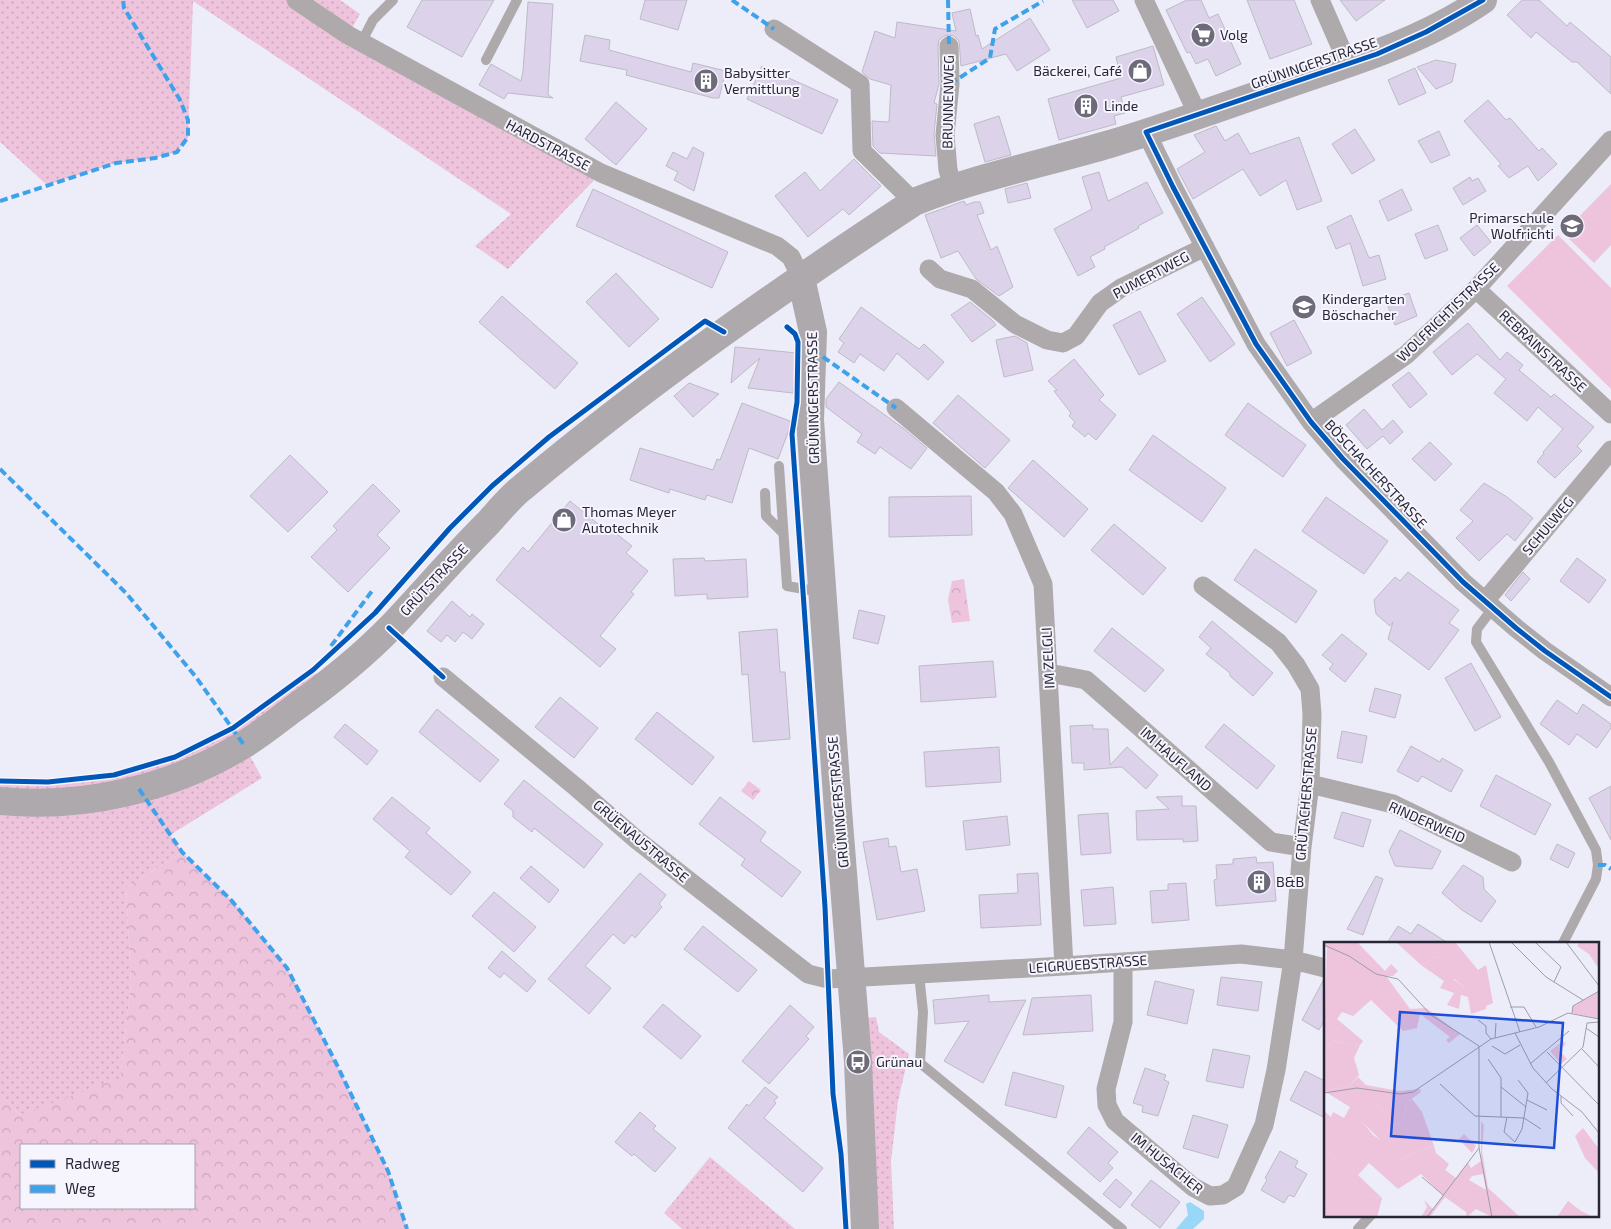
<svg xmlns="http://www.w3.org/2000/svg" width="1611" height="1229" viewBox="0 0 1611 1229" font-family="'Exo 2',sans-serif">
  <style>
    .grass { fill: url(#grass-dots) }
    .forest { fill: url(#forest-crowns); fill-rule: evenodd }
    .pitch { fill: #eec3dc }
    .water { fill: #98d7f8 }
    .building { fill: #dcd2e9; stroke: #bebac7 }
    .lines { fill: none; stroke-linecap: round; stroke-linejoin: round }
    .service { stroke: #aeaaab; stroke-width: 10 }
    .minor { stroke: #aeaaab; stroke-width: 19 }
    .secondary { stroke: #ada9ac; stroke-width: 28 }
    .quiet { stroke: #3ea2eb; stroke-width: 4; stroke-dasharray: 8 4; stroke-linecap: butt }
    .cycleway-casing { stroke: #f6f5fe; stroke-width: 8 }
    .cycleway { stroke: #0057b8; stroke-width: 5 }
    .labels { text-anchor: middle; stroke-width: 4; stroke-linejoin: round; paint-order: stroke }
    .poi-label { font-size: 14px; fill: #282636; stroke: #f6f5fe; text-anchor: start }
    .street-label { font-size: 14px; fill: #282636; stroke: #f6f5fe }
    .inset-road { fill: none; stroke: #9e9dab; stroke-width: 1 }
    .view { fill: #1d4ed8; fill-opacity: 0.15; stroke: #1d4ed8; stroke-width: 2.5 }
    .inset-edge { fill: none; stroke: #282636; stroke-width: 2.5 }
  </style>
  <defs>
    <pattern id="grass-dots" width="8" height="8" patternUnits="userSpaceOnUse" patternTransform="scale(1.25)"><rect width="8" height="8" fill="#eec3dc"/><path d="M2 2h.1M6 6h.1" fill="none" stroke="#cca7bd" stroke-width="1.8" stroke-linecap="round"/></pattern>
    <pattern id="forest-crowns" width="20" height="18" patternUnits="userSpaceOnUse" patternTransform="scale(1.25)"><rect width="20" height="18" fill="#eec3dc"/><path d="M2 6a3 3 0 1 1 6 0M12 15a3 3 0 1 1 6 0" fill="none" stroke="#cca7bd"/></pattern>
  </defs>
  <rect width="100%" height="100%" fill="#edecf9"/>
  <path class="grass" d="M0 0H340L360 14 348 35 601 173 508 269 475 246 511 214 193 1 188 137 177 152 155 158 116 163 47 185 0 142Z
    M313 670 327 685 244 745 262 778 170 835 182 852 126 888 131 983 120 1079 20 1115 0 1094V781L48 782 114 775 175 757 233 728Z
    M876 1017 879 1032 909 1054 898 1101 891 1161 894 1229H867L855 1019Z
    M710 1157 795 1229H682L664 1213Z"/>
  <path class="forest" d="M964 579 970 621 952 623 948 600 952 581Z
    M749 781 761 790 753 800 741 791Z
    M182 852 232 901 287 968 336 1063 388 1171 407 1229H0V1094L20 1115 120 1078 131 983 126 888ZM194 1145V1208H21V1145Z"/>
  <path class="pitch" d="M1611 184V245L1594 263 1563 233Z
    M1558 235 1611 288V389L1507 286Z"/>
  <path class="water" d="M1190 1202 1204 1211V1219L1193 1229H1176L1188 1215 1186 1204Z"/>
  <path class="building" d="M422 0H494L462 57 407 27Z
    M645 0H687L678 30 640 19Z
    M1072 0H1113L1119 11 1087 28Z
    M1187 0H1201L1209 18 1218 14 1241 64 1216 76 1208 59 1196 64 1190 52 1187 53 1166 10Z
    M1247 0H1294L1312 44 1270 59Z
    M1340 0H1385L1356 21Z
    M1522 0H1539L1567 26 1570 22 1611 57V94L1577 62H1572L1536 32 1531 38 1507 15Z
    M528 2 553 4 548 95 553 98 508 93 504 99 479 85 491 64 521 81 523 71Z
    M970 9 976 36 978 35 982 49 1030 18 1050 50 1017 71 1006 54 961 66 959 41 954 36 948 35 944 36 939 40 938 46 939 84 934 103 937 104 934 134 936 156 880 153 873 146 872 121 889 122 891 85 870 79 862 72 875 31 895 38 897 22 956 31 952 13Z
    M585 35 610 40 609 50 691 72 693 63 726 71 719 98H713L626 75 627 70 580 61Z
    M1153 46 1164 85 1121 97 1125 113 1114 116 1116 124 1059 140 1048 99 1121 78 1116 57Z
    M1436 60 1456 64 1452 82 1436 89 1417 67Z
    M762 66 838 100 822 134 747 99Z
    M1415 68 1426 93 1399 105 1388 80Z
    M1488 100 1506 120 1510 118 1539 151 1542 148 1557 164 1538 181 1528 166 1509 178 1498 166 1501 164 1464 121Z
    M616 102 647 129 616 165 585 139Z
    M999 116 1011 155 985 162 974 124Z
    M1216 126 1225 141 1238 133 1250 154 1299 137 1322 201 1297 210 1286 180 1260 196 1243 169 1193 199 1177 169 1205 152 1194 135Z
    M1355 129 1375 160 1352 174 1332 144Z
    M1439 131 1450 155 1431 163 1418 141Z
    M693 147 704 153 694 191 674 180 678 172 666 166 673 152 687 159Z
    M854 159 881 186 849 215 843 209 808 237 775 196 805 172 820 191Z
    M1099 172 1108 201 1147 182 1163 213 1138 226 1139 228 1104 247 1105 249 1090 257 1095 267 1078 276 1054 229 1092 209 1082 177Z
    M1470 177 1472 181 1478 178 1486 191 1463 205 1453 188Z
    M1027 183 1031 198 1008 203 1005 189Z
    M593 189 728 252 712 288 576 226Z
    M1402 189 1412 210 1388 221 1379 201Z
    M964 201 966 205 974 202H980L984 213 977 215 991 250 997 246 1013 287 999 296 976 279 958 251 941 258 925 215Z
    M1351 215 1369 258 1379 255 1386 279 1363 286 1350 243 1336 249 1327 227Z
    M1438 225 1448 250 1425 259 1415 234Z
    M1477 225 1491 242 1474 256 1460 238Z
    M616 273 659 319 629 347 586 302Z
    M1409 293 1417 316 1395 325 1386 301Z
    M502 296 578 363 555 389 479 322Z
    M1202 297 1235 344 1210 362 1177 314Z
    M970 302 992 320 996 325 972 342 951 315Z
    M861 307 919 349 924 344 944 362 928 380 897 353 884 371 860 354 854 363 838 352 844 343 839 339Z
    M1140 311 1166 361 1139 375 1113 325Z
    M1294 320 1312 353 1287 366 1270 333Z
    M1468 323 1500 360 1507 352 1523 365 1519 370 1551 397 1554 394 1594 427 1577 446 1582 451 1555 478 1537 462 1544 453 1543 452 1563 429 1538 407 1527 421 1494 393 1506 379 1477 354 1452 375 1433 352Z
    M1015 336 1027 343 1033 370 1004 377 996 340Z
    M735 347 797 353 793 393 748 388 760 358 731 383Z
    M1074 359 1104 395 1099 400 1116 415 1096 440 1088 433 1085 437 1072 426 1075 422 1069 416 1071 413 1054 391 1057 390 1048 381Z
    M1409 372 1427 394 1410 408 1392 385Z
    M839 382 903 428 927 448 911 469 880 447 875 454 857 442 862 434 826 407V399Z
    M689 383 719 394 693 417 674 396Z
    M958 395 1010 440 985 468 933 423Z
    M742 403 790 421 789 430 778 459 749 448 732 503 707 495 705 500 670 489 669 493 630 480 640 448 713 470 717 459 720 460Z
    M1248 403 1306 445 1283 477 1225 435Z
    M1364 409 1382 430 1393 420 1403 432 1390 444 1383 436 1367 449 1346 425Z
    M1153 435 1226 488 1202 522 1129 470Z
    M1430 442 1452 464 1435 481 1412 459Z
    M290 455 328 492 288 532 250 496Z
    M1033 460 1088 509 1064 537 1008 488Z
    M1484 483 1507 497 1533 518 1515 541 1507 534 1479 561 1456 538 1473 521 1460 510Z
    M373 484 400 511 377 535 390 548 348 592 311 557 337 530 333 526Z
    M971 496 972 535 889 537V497Z
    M1326 497 1388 541 1364 574 1302 531Z
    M570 501 603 528 605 525 632 546 626 553 648 571 631 592 634 594 600 636 616 649 600 667 496 580 523 547 528 552Z
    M1114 524 1166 568 1143 595 1091 550Z
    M1255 549 1317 591 1296 623 1234 580Z
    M704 558 705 561 746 559 748 597 707 599V594L675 596 673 559Z
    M1577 558 1606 580 1589 603 1560 581Z
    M1408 572 1459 610 1449 623 1459 630 1429 670 1388 639 1393 622 1390 626 1376 614 1374 600 1395 577 1400 581Z
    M1523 572 1530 579 1511 601 1505 595Z
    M452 601 470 617 472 614 484 624 472 639 463 632 455 642 447 635 441 642 427 631Z
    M859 610 885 616 878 644 853 638Z
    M1212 621 1273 673 1253 696 1230 676V673L1206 654 1211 648 1199 637Z
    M1112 628 1164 670 1145 692 1094 651Z
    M777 629 780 672H785L790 739 753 742 748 674 742 675 739 632Z
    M1342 634 1367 654 1345 682 1329 669 1333 664 1322 655Z
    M993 661 996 697 921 702 919 666Z
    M1471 663 1501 717 1475 731 1445 678Z
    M1375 688 1401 695 1395 718 1369 711Z
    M560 697 598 728 574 758 535 727Z
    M1557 700 1577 714 1583 704 1611 724V728L1597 748 1577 734 1569 745 1540 724Z
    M437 709 499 760 480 782 419 732Z
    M657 712 714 757 692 785 635 739Z
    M345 724 378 751 367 765 334 737Z
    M1224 724 1275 766 1257 789 1205 747Z
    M1093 725V729H1108L1110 765 1127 747 1158 775 1146 789 1122 767 1084 770V763H1072L1070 726Z
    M1342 731 1367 736 1362 763 1337 758Z
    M1411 746 1440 762 1442 758 1463 770 1451 792 1422 776 1418 782 1397 771Z
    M999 747 1001 782 926 787 924 752Z
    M1496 775 1551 804 1535 835 1480 806Z
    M524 780 603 844 584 868 534 828 532 832 513 817V811L504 804Z
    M1611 786V840L1589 798Z
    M1182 796V806H1196L1198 841 1183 842V839L1137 840 1136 811 1169 809 1156 797Z
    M392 797 430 828 426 833 471 872 451 895 405 857 410 851 373 819Z
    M720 797 766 832 760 841 801 872 782 897 741 865 745 859 699 824Z
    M1342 812 1371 820 1363 847 1334 838Z
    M1108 813 1111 853 1081 855 1078 815Z
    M1007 816 1010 845 966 850 963 821Z
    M1400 830 1441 851 1432 869 1395 866 1389 851Z
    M888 838 889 847 896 846 901 872 917 869 925 911 877 920 863 842Z
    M1557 844 1575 853 1568 868 1550 859Z
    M1256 857 1257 863 1273 862 1276 901 1216 906 1214 880 1217 879 1216 865 1233 864V859Z
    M1463 865 1483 877 1484 889 1496 901 1481 922 1462 910 1442 893Z
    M531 866 559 890 549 903 520 878Z
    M640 873 666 895 659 904 662 907 635 938 632 935 624 944 613 934 585 966 611 988 589 1014 548 979Z
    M1038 873 1041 925 981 928 979 895 1018 893 1017 874Z
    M1376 876 1383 879 1363 935 1347 929Z
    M1186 883 1189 920 1152 923 1150 891 1168 890V884Z
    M1113 887 1116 924 1084 926 1081 890Z
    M494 892 536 927 514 952 472 916Z
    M1418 924 1448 943H1387L1398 926 1411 934Z
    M703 926 757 970 738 992 684 949Z
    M502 951 536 981 527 992 504 973 500 978 488 968Z
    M1221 977 1262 982 1258 1011 1217 1005Z
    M1324 979 1325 1019 1319 1030 1302 1020Z
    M1155 981 1194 990 1187 1024 1147 1015Z
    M989 995V1002L1026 1000 983 1083 944 1061 969 1021 935 1024 933 1000Z
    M1091 995 1093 1031 1023 1035 1032 998Z
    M663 1004 701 1036 681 1059 643 1027Z
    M790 1005 814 1027 806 1036 809 1039 769 1084 742 1061Z
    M1213 1049 1250 1056 1243 1088 1206 1081Z
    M1145 1068 1166 1075 1164 1080 1169 1082 1158 1116 1142 1112 1143 1106 1133 1103Z
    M1305 1071 1325 1081V1118L1290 1100Z
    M1013 1072 1064 1086 1056 1118 1005 1105Z
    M765 1087 778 1097 774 1101 776 1103 764 1118 823 1168 803 1192 728 1128 747 1104 749 1106Z
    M640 1112 656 1126 653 1129 676 1148 655 1172 634 1154 632 1156 615 1142Z
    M1193 1115 1228 1125 1218 1158 1183 1148Z
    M1089 1127 1118 1152 1108 1163 1113 1168 1100 1182 1067 1153Z
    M1280 1151 1298 1161 1295 1167 1307 1174 1294 1197 1289 1195 1284 1203 1261 1190 1267 1180 1265 1178Z
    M1116 1179 1132 1193 1120 1208 1103 1194Z
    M1151 1180 1180 1202 1160 1228 1131 1205Z"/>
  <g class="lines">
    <path class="service" d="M361 43 373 20 393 0
      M486 60 517 0
      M779 466 787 586 821 592
      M765 493 766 516 783 533
      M1493 608 1477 629 1476 642 1549 762 1596 850 1598 865 1596 879 1563 943
      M919 974 923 1012 920 1063 1122 1229
      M1358 1229 1371 1215"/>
    <path class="minor" d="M296 0 348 35 601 173 777 246 791 257 801 278
      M1144 0 1198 115
      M1320 0 1348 64
      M774 29 860 84 862 151 914 202
      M949 46 950 84 945 135 948 170 953 187
      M1146 132 1173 187 1256 344 1311 422 1343 459 1463 582 1516 628 1545 651 1611 697
      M929 269 940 279 972 289 1015 324 1047 340 1063 343 1076 336 1100 303 1121 288 1205 247
      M1476 289 1611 414
      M896 408 996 492 1013 514 1043 584 1064 966
      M1311 422 1406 355 1476 289 1611 140
      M1485 601 1611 450
      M1049 673 1086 680 1271 842 1302 847
      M443 677 577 788 637 840 808 974 828 979 1064 966 1241 954 1293 960 1325 968
      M1310 784 1393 804 1512 862
      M1123 963V1022L1106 1089 1107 1105 1115 1121 1193 1187 1210 1196 1223 1195 1236 1187 1264 1125 1276 1070 1293 960 1302 847 1310 784 1312 714 1310 689 1296 665 1278 642 1203 586"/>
    <path class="secondary" d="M801 278 813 332 810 420 838 810 858 1062 865 1229
      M0 801C83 809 171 789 243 745 260 735 277 721 293 709 328 684 362 657 392 626 424 592 455 556 488 523 499 511 510 497 523 487 647 383 779 291 914 202 977 177 1045 163 1110 144 1174 125 1236 102 1300 80 1363 59 1428 38 1483 0"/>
    <path class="quiet" d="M732 0 774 29
      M948 0 949 46
      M950 84 990 58 995 29 1043 1
      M0 201 116 163 155 158 177 152 188 137V120L180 100 124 8 123 0
      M813 350 896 408
      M0 469 126 593 196 677 244 745
      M331 646 372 591
      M139 789 182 852 232 901 287 968 336 1063 388 1171 407 1229
      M1598 865H1605L1611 869"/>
    <defs>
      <path id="cycleway" d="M1483 0 1426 32 1377 54 1146 132 1173 187 1256 344 1311 422 1343 459 1463 582 1516 628 1545 651 1611 697
        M787 327 795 334 798 342 797 402 792 434 825 907 833 1094 841 1154 846 1229
        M389 628 443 677
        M0 781 48 782 114 775 175 757 233 728 313 670 375 613 450 528 492 486 549 437 705 321 724 332"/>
    </defs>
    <use href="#cycleway" class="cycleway-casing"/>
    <use href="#cycleway" class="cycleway"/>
  </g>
  <defs>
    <symbol id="supermarket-disc" viewBox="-11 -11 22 22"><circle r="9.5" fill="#6d6b7a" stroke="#f6f5fe"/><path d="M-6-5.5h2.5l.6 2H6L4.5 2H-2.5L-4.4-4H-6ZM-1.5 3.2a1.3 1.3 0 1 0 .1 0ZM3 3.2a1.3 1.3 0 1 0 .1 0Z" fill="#fff"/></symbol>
    <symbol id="shop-disc" viewBox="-11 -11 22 22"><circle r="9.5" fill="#6d6b7a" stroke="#f6f5fe"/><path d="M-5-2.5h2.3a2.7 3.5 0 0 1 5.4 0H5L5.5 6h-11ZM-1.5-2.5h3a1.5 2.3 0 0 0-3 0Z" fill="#fff"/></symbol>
    <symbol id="building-disc" viewBox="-11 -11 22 22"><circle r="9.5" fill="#6d6b7a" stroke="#f6f5fe"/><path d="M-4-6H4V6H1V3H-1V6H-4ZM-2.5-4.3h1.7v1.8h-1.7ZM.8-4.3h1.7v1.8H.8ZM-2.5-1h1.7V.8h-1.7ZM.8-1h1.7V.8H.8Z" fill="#fff"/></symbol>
    <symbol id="school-disc" viewBox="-11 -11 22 22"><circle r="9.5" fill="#6d6b7a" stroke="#f6f5fe"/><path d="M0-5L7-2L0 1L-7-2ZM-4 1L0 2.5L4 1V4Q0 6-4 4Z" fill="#fff"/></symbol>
    <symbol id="bus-disc" viewBox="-11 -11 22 22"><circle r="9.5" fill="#6d6b7a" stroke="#f6f5fe"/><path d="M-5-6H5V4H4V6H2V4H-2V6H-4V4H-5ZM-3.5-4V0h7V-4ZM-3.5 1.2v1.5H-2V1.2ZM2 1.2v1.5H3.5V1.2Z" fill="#fff"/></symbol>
  </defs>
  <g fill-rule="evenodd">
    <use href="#supermarket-disc" x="1189" y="21" width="28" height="28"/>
    <use href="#shop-disc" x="1126" y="57" width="28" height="28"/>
    <use href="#building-disc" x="692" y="67" width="28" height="28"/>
    <use href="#building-disc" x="1072" y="92" width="28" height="28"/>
    <use href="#school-disc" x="1558" y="212" width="28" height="28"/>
    <use href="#school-disc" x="1290" y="293" width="28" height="28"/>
    <use href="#shop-disc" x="550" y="506" width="28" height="28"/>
    <use href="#building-disc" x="1245" y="868" width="28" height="28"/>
    <use href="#bus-disc" x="844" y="1048" width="28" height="28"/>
  </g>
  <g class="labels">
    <g class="poi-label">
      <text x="1220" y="40">Volg</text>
      <text x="1122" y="76" text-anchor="end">Bäckerei, Café</text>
      <text x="724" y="78">Babysitter<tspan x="724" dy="16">Vermittlung</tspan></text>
      <text x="1104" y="111">Linde</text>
      <text x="1554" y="223" text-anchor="end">Primarschule<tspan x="1554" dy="16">Wolfrichti</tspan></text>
      <text x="1322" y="304">Kindergarten<tspan x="1322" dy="16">Böschacher</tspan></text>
      <text x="582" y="517">Thomas Meyer<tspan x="582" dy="16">Autotechnik</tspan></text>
      <text x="1276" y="887">B&amp;B</text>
      <text x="876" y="1067">Grünau</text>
    </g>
    <g class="street-label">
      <text transform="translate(1314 63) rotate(-19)" y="5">GRÜNINGERSTRASSE</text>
      <text transform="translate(948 102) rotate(-89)" y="5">BRUNNENWEG</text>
      <text transform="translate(548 145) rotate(28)" y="5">HARDSTRASSE</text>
      <text transform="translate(1151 275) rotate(-28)" y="5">PUMERTWEG</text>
      <text transform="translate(1448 312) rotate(-44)" y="5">WOLFRICHTISTRASSE</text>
      <text transform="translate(1543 351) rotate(43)" y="5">REBRAINSTRASSE</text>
      <text transform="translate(813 398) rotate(-91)" y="5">GRÜNINGERSTRASSE</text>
      <text transform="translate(1376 474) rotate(47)" y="5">BÖSCHACHERSTRASSE</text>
      <text transform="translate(1548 526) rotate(-50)" y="5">SCHULWEG</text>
      <text transform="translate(434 580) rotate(-47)" y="5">GRÜTSTRASSE</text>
      <text transform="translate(1048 658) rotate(-93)" y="5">IM ZELGLI</text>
      <text transform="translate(1176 759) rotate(41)" y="5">IM HAUFLAND</text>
      <text transform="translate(1306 794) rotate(-85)" y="5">GRÜTACHERSTRASSE</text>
      <text transform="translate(838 802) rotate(-95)" y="5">GRÜNINGERSTRASSE</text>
      <text transform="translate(1427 822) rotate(24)" y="5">RINDERWEID</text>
      <text transform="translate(641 841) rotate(40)" y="5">GRÜENAUSTRASSE</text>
      <text transform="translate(1088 964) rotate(-4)" y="5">LEIGRUEBSTRASSE</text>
      <text transform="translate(1167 1163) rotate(39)" y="5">IM HUSACHER</text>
    </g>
  </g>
  <g transform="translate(1324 942)">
    <rect width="275" height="275" fill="#edecf9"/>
    <path d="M0 0H33L61 29 67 22 74 29 69 34H62L86 67 102 66 136 92 125 101 122 98 126 95 96 72 93 86 79 89 47 58 29 74 18 70 13 77 39 99 36 103 9 99 0 108 3 5ZM125 0H131L154 28 162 23 169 61 162 64V67L147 72 144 55 137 53 135 67 123 63 130 51 116 46 120 39 97 23 114 14 124 21 130 38 144 48ZM255 0H275V27L265 12 253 4ZM275 49V77L248 71V65ZM34 135 42 143 75 149 96 147 97 150 82 161 80 180 70 183 54 162 35 176 49 193 67 205 76 217 110 204 112 211 125 222 121 228 132 236 144 221 147 226 157 219V179L160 183 158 209 164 246 196 275H168L152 267 143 275 142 270 121 255 106 275H97L103 265 100 258 109 267 119 253 97 232 74 247 45 221 34 233 58 256 43 254 0 206V169L7 175 9 170 20 176 26 165 0 149 25 144ZM159 232 162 248 145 238 148 234ZM259 186 275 207V231L261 216 251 194ZM140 192 152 204 148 211 135 197ZM244 259 257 269 269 275H233Z" fill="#eec3dc" fill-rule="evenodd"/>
    <path d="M72 0H125L145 49 120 29 124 21 114 14 97 23ZM9 99 36 103 30 116 35 133 25 144 0 149V108ZM88 157 98 170 110 204 76 217 34 176 54 162 70 183 80 180 82 161ZM0 206 43 254 58 256 53 275H0Z" fill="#eec3dc"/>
    <path d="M239 99 242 102 235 108 243 117 237 122 226 109Z" fill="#eec3dc"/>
    <path class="inset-road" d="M165 0 196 90M187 0 222 35 259 58M211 0 237 25 230 40M242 0 275 44M0 3 25 14 52 32 74 37 107 73 155 104M186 65H200L212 85M248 71 249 64 275 49M154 78 162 84V91L167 97M262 86 275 95M191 91 209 126 228 147 258 170 275 191M171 96 172 81M155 104V206L168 275M168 104 181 112 196 103M258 107 275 125M223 110 275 163M164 117 177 136V175M206 122 245 89M222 141 259 105 263 81 275 80M116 142 151 174 200 176 217 187M177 145 202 165M0 151 33 146 76 152 89 150 167 97 215 85 244 71 275 77M237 154V161L249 174M203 158 223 168M183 175 180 190 191 200 198 187 204 151 194 138M98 235 119 253M103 275 155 206"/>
    <path class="view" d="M76 70 239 81 230 206 67 194Z"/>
    <rect width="275" height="275" class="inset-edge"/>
  </g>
  <rect x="20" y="1144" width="175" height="65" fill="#f6f5fe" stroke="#a4a2ae"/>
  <rect x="30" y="1160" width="25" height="8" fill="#0057b8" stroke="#a4a2ae"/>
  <text x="65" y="1169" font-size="15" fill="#282636">Radweg</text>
  <rect x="30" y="1185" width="25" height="8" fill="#3ea2eb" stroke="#a4a2ae"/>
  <text x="65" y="1194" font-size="15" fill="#282636">Weg</text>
</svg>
